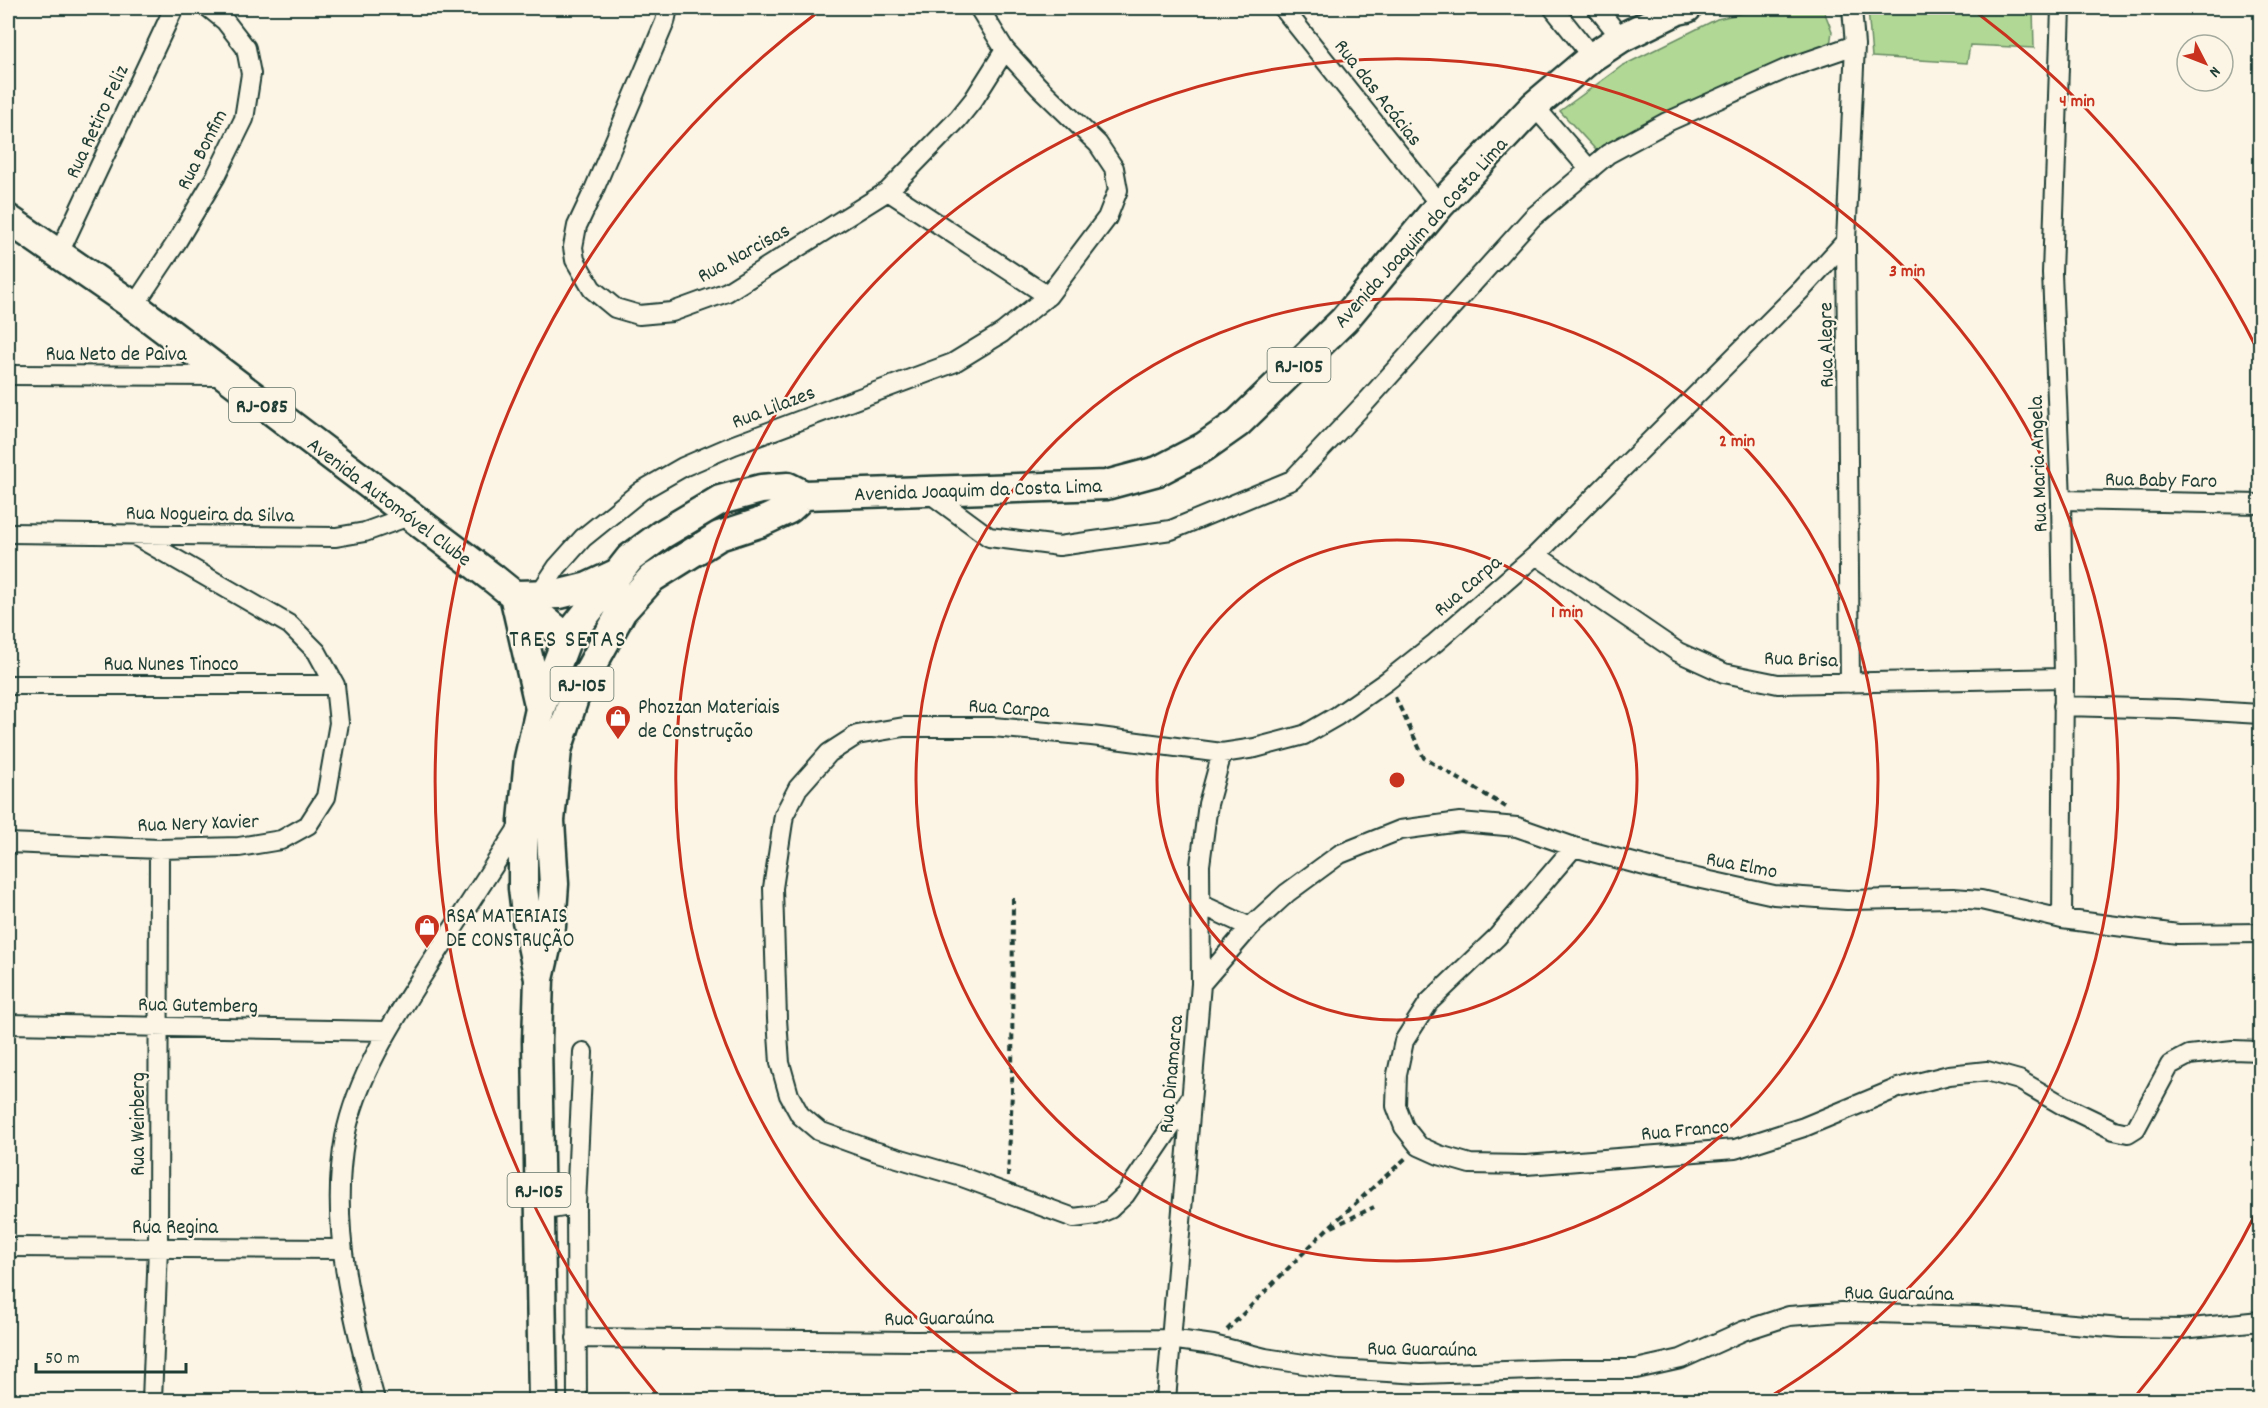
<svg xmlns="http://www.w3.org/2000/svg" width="2268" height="1408" viewBox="0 0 2268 1408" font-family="Dekko,sans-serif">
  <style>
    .green { fill: #b1d995; stroke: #688b64; stroke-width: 1.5 }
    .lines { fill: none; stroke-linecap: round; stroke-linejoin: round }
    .minor-casing { stroke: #1f3d34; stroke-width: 22 }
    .primary-casing { stroke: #1f3d34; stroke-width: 33 }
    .path { stroke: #1f3d34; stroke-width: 4; stroke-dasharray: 6 4.5; stroke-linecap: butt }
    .minor { stroke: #fcf5e5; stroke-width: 18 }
    .primary { stroke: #fcf5e5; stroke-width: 28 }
    .ring { fill: none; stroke: #c8321e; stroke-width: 3 }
    .labels { text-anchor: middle; stroke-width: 4.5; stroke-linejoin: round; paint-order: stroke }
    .shield { fill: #fcf5e5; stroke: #617469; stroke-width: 1.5 }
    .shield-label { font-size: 20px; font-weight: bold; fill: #1f3d34 }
    .street-label { font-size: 21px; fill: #1f3d34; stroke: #fcf5e5 }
    .poi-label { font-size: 21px; fill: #1f3d34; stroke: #fcf5e5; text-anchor: start }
    .quarter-label { font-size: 24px; letter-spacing: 1.5px; fill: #1f3d34; stroke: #fcf5e5 }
    .centre { fill: #c8321e; stroke: #fcf5e5; stroke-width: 3 }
    .ring-label { font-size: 18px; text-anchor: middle; font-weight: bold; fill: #c8321e; stroke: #fcf5e5; stroke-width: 4.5; stroke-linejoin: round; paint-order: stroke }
  </style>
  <rect width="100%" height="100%" fill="#fcf5e5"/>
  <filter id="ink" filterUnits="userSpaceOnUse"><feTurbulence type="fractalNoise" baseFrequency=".0167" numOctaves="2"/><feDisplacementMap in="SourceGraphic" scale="12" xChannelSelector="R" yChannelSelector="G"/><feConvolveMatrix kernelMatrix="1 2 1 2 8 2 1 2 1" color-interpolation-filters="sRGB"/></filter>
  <g filter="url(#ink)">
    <path class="green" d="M1764 8H1809L1824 11 1832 31 1830 46 1596 150 1560 111 1622 66 1717 19Z
      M1883 8H2033L2034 48 1970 45 1967 63 1872 57 1868 9Z"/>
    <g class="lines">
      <defs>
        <path id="minor" d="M668 8 665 22 593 192 577 226 573 247 575 260 592 289 615 308 639 315 672 312 727 292 888 191 958 119 974 99 1005 50
          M1283 8 1440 205
          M1553 8 1592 57
          M1597 8 1621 38
          M2061 8 2052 273 2061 500 2064 678 2062 919
          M1534 106 1590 170
          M888 191 1048 296
          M59 253 174 8
          M134 306 176 243 216 176 244 119 251 74 246 48 225 21 209 8
          M8 375 224 376
          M928 492 989 537 1059 546 1171 530 1292 480 1367 401 1532 218 1608 154 1667 122 1788 68 1855 45
          M2061 500 2260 504
          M8 533 336 537 365 532 409 516
          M1536 555 1678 652 1724 673 1778 684 2064 678
          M539 594 557 567 583 538 641 491 683 467 734 445 953 363 1002 333 1048 296 1107 218 1118 190 1114 168 1098 144 1039 87 1005 50 979 8
          M1850 683 1846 241 1855 45 1852 8
          M8 685H335
          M2063 706 2177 709 2260 714
          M8 843 159 849 239 847 281 840 308 825 326 797 339 723 335 685 317 652 290 625 134 535
          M1574 847 1497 937 1429 1002 1404 1041 1397 1074 1396 1106 1404 1127 1419 1146 1439 1155 1470 1164 1526 1165 1735 1149 1804 1127 1898 1088 1949 1075 1987 1071 2019 1080 2064 1106 2114 1130 2128 1133 2136 1128 2170 1065 2189 1055 2233 1050 2260 1051
          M1200 904 1250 927
          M1201 984 1250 927 1287 893 1340 854 1400 830 1460 822 1517 827 1574 847 1660 870 1774 895 1847 900 1953 898 1981 900 2062 919 2178 934 2260 933
          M8 1024 387 1031
          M1190 1099 1125 1195 1110 1209 1096 1215 1074 1218 962 1177 874 1151 819 1131 800 1115 789 1095 780 1063 777 1019 773 888 784 815 798 788 829 753 857 735 904 727H993L1092 736 1222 753 1255 748 1304 735 1337 716 1387 681 1435 643 1536 555 1803 288 1846 241
          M539 1211 576 1205
          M8 1247 342 1249
          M576 1338 915 1341 1170 1339 1213 1345 1265 1358 1337 1369 1421 1374 1561 1369H1636L1681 1359 1743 1331 1789 1316 1842 1312 1977 1316 2122 1328 2182 1329 2260 1321
          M152 1400 158 1248 159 849
          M375 1400C352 1316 329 1225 345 1137 357 1074 399 1012 433 959 463 914 492 868 522 822
          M577 1400 576 1205 583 1052
          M1166 1400 1201 984 1200 865 1208 804 1222 753"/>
        <path id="primary" d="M8 219 134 306 494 579 567 638
          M514 595 540 709
          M514 595 560 594 588 587 616 574
          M539 979 527 921 523 888V821L529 758 540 709 567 638 630 558 661 535 720 500 761 489 788 487 804 495 1106 485 1158 471 1204 447 1238 423 1344 320 1440 205 1534 106 1592 57 1621 38 1678 10 1687 8
          M543 1400 537 1041 539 979 551 926 554 884 550 821 557 750 574 698 622 611 652 578 719 536 759 523 789 509 804 495"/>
      </defs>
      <use href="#minor" class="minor-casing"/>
      <use href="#primary" class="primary-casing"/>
      <path class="path" d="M1395 697 1424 758 1506 807
        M1008 1177 1012 1093 1013 894
        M1332 1227 1374 1207
        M1227 1330 1328 1228 1407 1157"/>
      <use href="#minor" class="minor"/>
      <use href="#primary" class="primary"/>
    </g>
  </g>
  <g class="ring">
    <circle cx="1397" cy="780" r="240"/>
    <circle cx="1397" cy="780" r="481"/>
    <path d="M1026 1398A721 721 0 1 1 1768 1398"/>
    <path d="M2258 1209A962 962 0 0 1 2134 1398M660 1398A962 962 0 0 1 818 12M1976 12A962 962 0 0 1 2258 351"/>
  </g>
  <defs>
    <symbol id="shop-pin" viewBox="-11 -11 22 30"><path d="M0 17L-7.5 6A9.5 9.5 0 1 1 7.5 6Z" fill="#c8321e" stroke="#fcf5e5"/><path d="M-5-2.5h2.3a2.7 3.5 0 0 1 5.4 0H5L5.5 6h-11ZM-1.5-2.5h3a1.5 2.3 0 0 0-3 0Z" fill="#fff"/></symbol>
  </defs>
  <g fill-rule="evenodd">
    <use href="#shop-pin" x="603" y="703" width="30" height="40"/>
    <use href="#shop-pin" x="412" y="912" width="30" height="40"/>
  </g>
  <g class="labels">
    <g class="shield">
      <rect x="1267.5" y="348" width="63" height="34" rx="4.5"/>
      <rect x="229" y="388" width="66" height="34" rx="4.5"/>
      <rect x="550.5" y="667" width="63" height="34" rx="4.5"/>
      <rect x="507.5" y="1173" width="63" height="34" rx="4.5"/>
    </g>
    <g class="shield-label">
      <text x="1299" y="372">RJ-105</text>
      <text x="262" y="412">RJ-085</text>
      <text x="582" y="691">RJ-105</text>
      <text x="539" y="1197">RJ-105</text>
    </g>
    <g class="street-label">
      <text transform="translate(1379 92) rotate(52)" y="7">Rua das Acácias</text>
      <text transform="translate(96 121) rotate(-65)" y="7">Rua Retiro Feliz</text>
      <text transform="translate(201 149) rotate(-63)" y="7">Rua Bonfim</text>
      <text transform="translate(1420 232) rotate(-48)" y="7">Avenida Joaquim da Costa Lima</text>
      <text transform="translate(743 252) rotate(-29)" y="7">Rua Narcisas</text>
      <text transform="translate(1825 345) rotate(-91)" y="7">Rua Alegre</text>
      <text x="116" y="360">Rua Neto de Paiva</text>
      <text transform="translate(773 406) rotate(-21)" y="7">Rua Lilazes</text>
      <text transform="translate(2037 464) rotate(-92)" y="7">Rua Maria Angela</text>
      <text transform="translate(2161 479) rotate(1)" y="7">Rua Baby Faro</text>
      <text transform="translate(978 489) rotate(-2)" y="7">Avenida Joaquim da Costa Lima</text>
      <text transform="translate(390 501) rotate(37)" y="7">Avenida Automóvel Clube</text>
      <text transform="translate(210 513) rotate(1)" y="7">Rua Nogueira da Silva</text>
      <text transform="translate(1467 585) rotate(-41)" y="7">Rua Carpa</text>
      <text transform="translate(1801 658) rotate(2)" y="7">Rua Brisa</text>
      <text x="171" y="670">Rua Nunes Tinoco</text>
      <text transform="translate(1009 707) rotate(4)" y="7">Rua Carpa</text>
      <text transform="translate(198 822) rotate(-2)" y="7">Rua Nery Xavier</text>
      <text transform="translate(1742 864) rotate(11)" y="7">Rua Elmo</text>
      <text transform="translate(198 1004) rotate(1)" y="7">Rua Gutemberg</text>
      <text transform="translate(1170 1074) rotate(-85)" y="7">Rua Dinamarca</text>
      <text transform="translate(137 1124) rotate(-90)" y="7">Rua Weinberg</text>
      <text transform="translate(1685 1129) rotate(-5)" y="7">Rua Franco</text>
      <text x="175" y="1233">Rua Regina</text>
      <text transform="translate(1899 1292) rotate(1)" y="7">Rua Guaraúna</text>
      <text transform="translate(939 1317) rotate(-1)" y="7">Rua Guaraúna</text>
      <text transform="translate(1422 1348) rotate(1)" y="7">Rua Guaraúna</text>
    </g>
    <g class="poi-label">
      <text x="638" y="713">Phozzan Materiais<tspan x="638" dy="24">de Construção</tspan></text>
      <text x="446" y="922">RSA MATERIAIS<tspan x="446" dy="24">DE CONSTRUÇÃO</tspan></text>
    </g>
    <g class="quarter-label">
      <text x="568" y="646">TRES SETAS</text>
    </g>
  </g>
  <circle cx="1397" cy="780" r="9" class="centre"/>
  <g class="ring-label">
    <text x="2077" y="106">4 min</text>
    <text x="1907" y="276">3 min</text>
    <text x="1737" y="446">2 min</text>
    <text x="1567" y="617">1 min</text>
  </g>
  <rect width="2268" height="1408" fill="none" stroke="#fcf5e5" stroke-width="30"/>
  <rect x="15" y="15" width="2238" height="1378" fill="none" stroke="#1f3d34" stroke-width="2" filter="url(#ink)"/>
  <g transform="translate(2205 63) rotate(132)"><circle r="28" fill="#fcf5e5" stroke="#a4ab9e" stroke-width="1.5"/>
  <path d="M0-4.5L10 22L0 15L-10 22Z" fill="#c8321e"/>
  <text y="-9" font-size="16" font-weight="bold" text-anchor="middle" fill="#1f3d34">N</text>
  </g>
  <path d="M36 1363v9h150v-9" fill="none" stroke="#1f3d34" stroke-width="3"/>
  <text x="45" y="1363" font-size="18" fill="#1f3d34" stroke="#fcf5e5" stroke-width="4.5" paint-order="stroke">50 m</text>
</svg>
